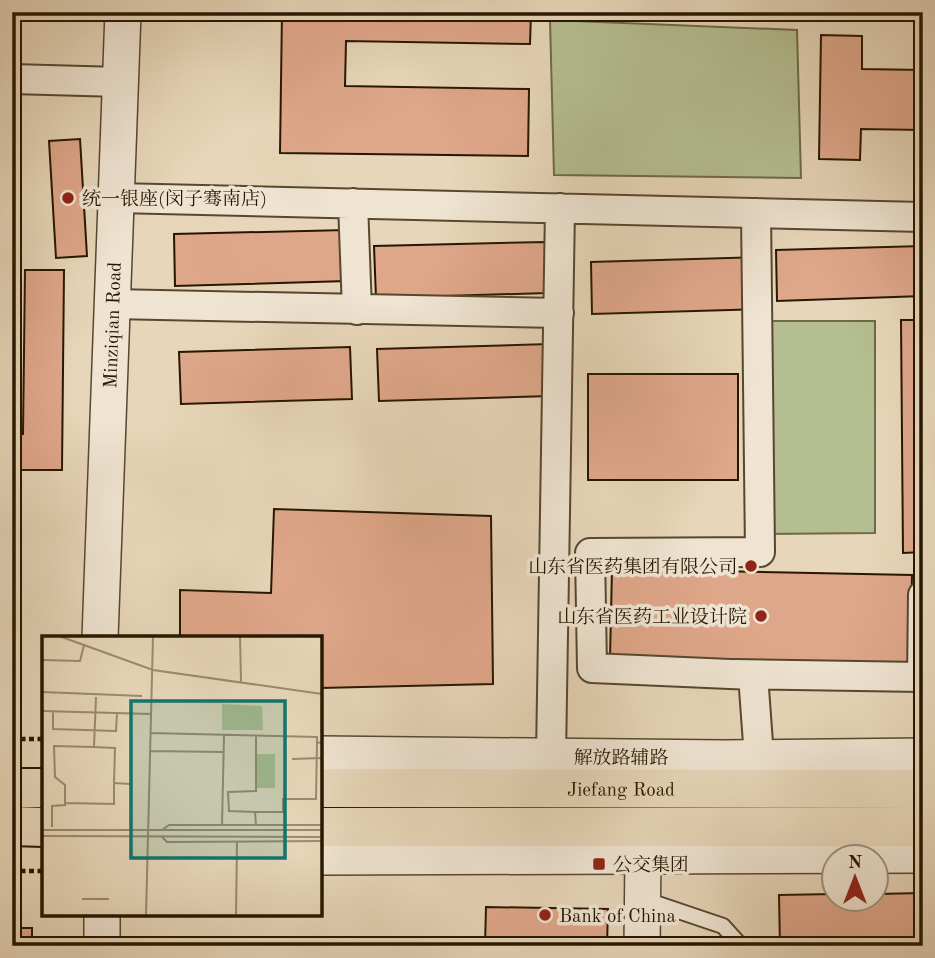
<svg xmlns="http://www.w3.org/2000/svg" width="935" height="958" viewBox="0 0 935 958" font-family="'Old Standard TT','Noto Serif SC',serif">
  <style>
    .green { fill: #b4be90; stroke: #6e6a48; stroke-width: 2 }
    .building { fill: #dfa78a; stroke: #271701; stroke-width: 2 }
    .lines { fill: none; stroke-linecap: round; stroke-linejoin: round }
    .service-casing { stroke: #57472f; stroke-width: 18 }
    .minor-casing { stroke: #57472f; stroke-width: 32 }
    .tertiary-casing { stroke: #57472f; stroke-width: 38 }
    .primary-casing { stroke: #271701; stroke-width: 42 }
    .path { stroke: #271701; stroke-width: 4.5; stroke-dasharray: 5 3.5; stroke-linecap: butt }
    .service { stroke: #efe4d2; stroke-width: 14 }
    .minor { stroke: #efe4d2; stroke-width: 28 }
    .tertiary { stroke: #efe4d2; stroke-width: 35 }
    .primary { stroke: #e7d6b9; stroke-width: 38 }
    .poi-dot { fill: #8f2418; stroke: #efe4d2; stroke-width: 2.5 }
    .labels { text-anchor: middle; stroke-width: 7; stroke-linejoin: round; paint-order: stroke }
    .poi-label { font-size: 19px; fill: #271701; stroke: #efe4d2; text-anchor: start }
    .street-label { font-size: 19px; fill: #271701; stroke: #efe4d2 }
    .inset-road { fill: none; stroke: #9a8a6f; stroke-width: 2 }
    .view { fill: #0f766e; fill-opacity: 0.15; stroke: #0f766e; stroke-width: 3.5 }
    .inset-edge { fill: none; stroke: #271701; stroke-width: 3.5 }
  </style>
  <rect width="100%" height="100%" fill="#e7d6b9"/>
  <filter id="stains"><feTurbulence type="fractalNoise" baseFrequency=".00286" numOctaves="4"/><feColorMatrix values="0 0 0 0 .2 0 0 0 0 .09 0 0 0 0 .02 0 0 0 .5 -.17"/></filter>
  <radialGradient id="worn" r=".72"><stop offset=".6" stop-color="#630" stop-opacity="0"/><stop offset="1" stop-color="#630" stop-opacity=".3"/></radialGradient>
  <path class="green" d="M550 20 797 30 801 178 554 175Z
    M765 321H875V533L766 534Z"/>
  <path class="building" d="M282 12H531L530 44 346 41 345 86 529 89 528 156 280 153Z
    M821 35 862 36V69L923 70V130L861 129 860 160 819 159Z
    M80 139 87 256 56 258 49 141Z
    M346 230 347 281 175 286 174 234Z
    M545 242 547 293 376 298 374 246Z
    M923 246V296L777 301 776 250Z
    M762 257 764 309 592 314 591 262Z
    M25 270H64L62 470H12V434H23Z
    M901 320H923V552L903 553Z
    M549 344 550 396 379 401 377 349Z
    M350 347 352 399 181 404 179 352Z
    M588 374H738V480H588Z
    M274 509 491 516 493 684 320 688V638H180V590L271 593Z
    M612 569 912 575 910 663 610 658Z
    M923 893V946H780L779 895 834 894V898H876V894Z
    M486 907 608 909 607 946H485Z
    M12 928H32V946H12Z"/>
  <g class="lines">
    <defs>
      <path id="service" d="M655 903 723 926 741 946"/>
      <path id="minor" d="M12 79 120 82
        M116 198 923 217
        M353 203 357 310
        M756 213 760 552 590 553 592 668 753 675 759 757
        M112 304 559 313
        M736 674 922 677 923 595
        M551 756 560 208"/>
      <g id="tertiary">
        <path id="s1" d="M100 638 123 12"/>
        <path d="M320 754 725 758 923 756"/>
        <path d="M320 857 923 855"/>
        <path d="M102 946V914"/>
        <path d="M642 946 643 856"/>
      </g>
      <g id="primary">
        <path d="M12 788H44"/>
        <path id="s2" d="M320 788 923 789"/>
        <path d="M12 826 44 827"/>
        <path d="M320 827H923"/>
      </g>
    </defs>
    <use href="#service" class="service-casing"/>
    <use href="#minor" class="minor-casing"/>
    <use href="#tertiary" class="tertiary-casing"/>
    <use href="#primary" class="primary-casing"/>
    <path class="path" d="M12 739H44
      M12 871H44"/>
    <use href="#service" class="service"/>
    <use href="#minor" class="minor"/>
    <use href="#tertiary" class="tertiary"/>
    <use href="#primary" class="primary"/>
  </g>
  <g class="poi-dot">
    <circle cx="68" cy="198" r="7"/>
    <circle cx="751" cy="566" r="7"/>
    <circle cx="761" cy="616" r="7"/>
    <rect x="592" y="857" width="14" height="14" rx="3.5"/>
    <circle cx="545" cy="915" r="7"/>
  </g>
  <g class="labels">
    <g class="poi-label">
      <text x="82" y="205">统一银座(闵子骞南店)</text>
      <text x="737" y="573" text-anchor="end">山东省医药集团有限公司</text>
      <text x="747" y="623" text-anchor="end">山东省医药工业设计院</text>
      <text x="613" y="871">公交集团</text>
      <text x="559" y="922">Bank of China</text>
    </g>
    <g class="street-label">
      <text dy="7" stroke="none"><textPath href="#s1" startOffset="313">Minziqian Road</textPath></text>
      <text x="621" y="764">解放路辅路</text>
      <text dy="7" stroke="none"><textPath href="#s2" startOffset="301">Jiefang Road</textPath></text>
    </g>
  </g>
  <g transform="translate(42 636)">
    <rect width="280" height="280" fill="#e7d6b9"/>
    <path d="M180 68 220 70 221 94H180ZM215 118H233V152H215Z" fill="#b4be90"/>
    <path class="inset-road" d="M17 0 111 34 280 58M198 0 199 46M0 24 38 25 42 9M0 56 100 60M54 61 52 111 73 112 72 147M0 75 109 78M11 75V93L74 95 75 77M108 97 275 101V107L280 106M214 100V155L186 156 187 175 213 176 214 189M108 115 181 116M250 123 280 122M23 167 72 168V147L89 148M210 176H241V163H274L275 107M180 189 182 99M10 191V170L23 169V149L13 141 12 110 52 111M0 194H280M120 194 127 189H280M0 200 280 201M120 201 125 206 280 205M40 263H67M104 280 111 0M194 280 195 205"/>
    <path class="view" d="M89 65H243V222H89Z"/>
    <rect width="280" height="280" class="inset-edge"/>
  </g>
  <rect width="935" height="958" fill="none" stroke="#e7d6b9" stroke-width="42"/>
  <rect x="14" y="14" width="907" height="930" fill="none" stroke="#271701" stroke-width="3.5"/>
  <rect x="21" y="21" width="893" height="916" fill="none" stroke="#271701" stroke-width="2"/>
  <g transform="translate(855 878)"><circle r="33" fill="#efe4d2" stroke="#9f927e" stroke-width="2"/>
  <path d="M0-5L12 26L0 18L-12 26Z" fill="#8f2418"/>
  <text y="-10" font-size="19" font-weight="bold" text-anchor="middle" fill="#271701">N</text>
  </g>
  <rect width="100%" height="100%" filter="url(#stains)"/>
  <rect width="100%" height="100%" fill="url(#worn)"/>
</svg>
